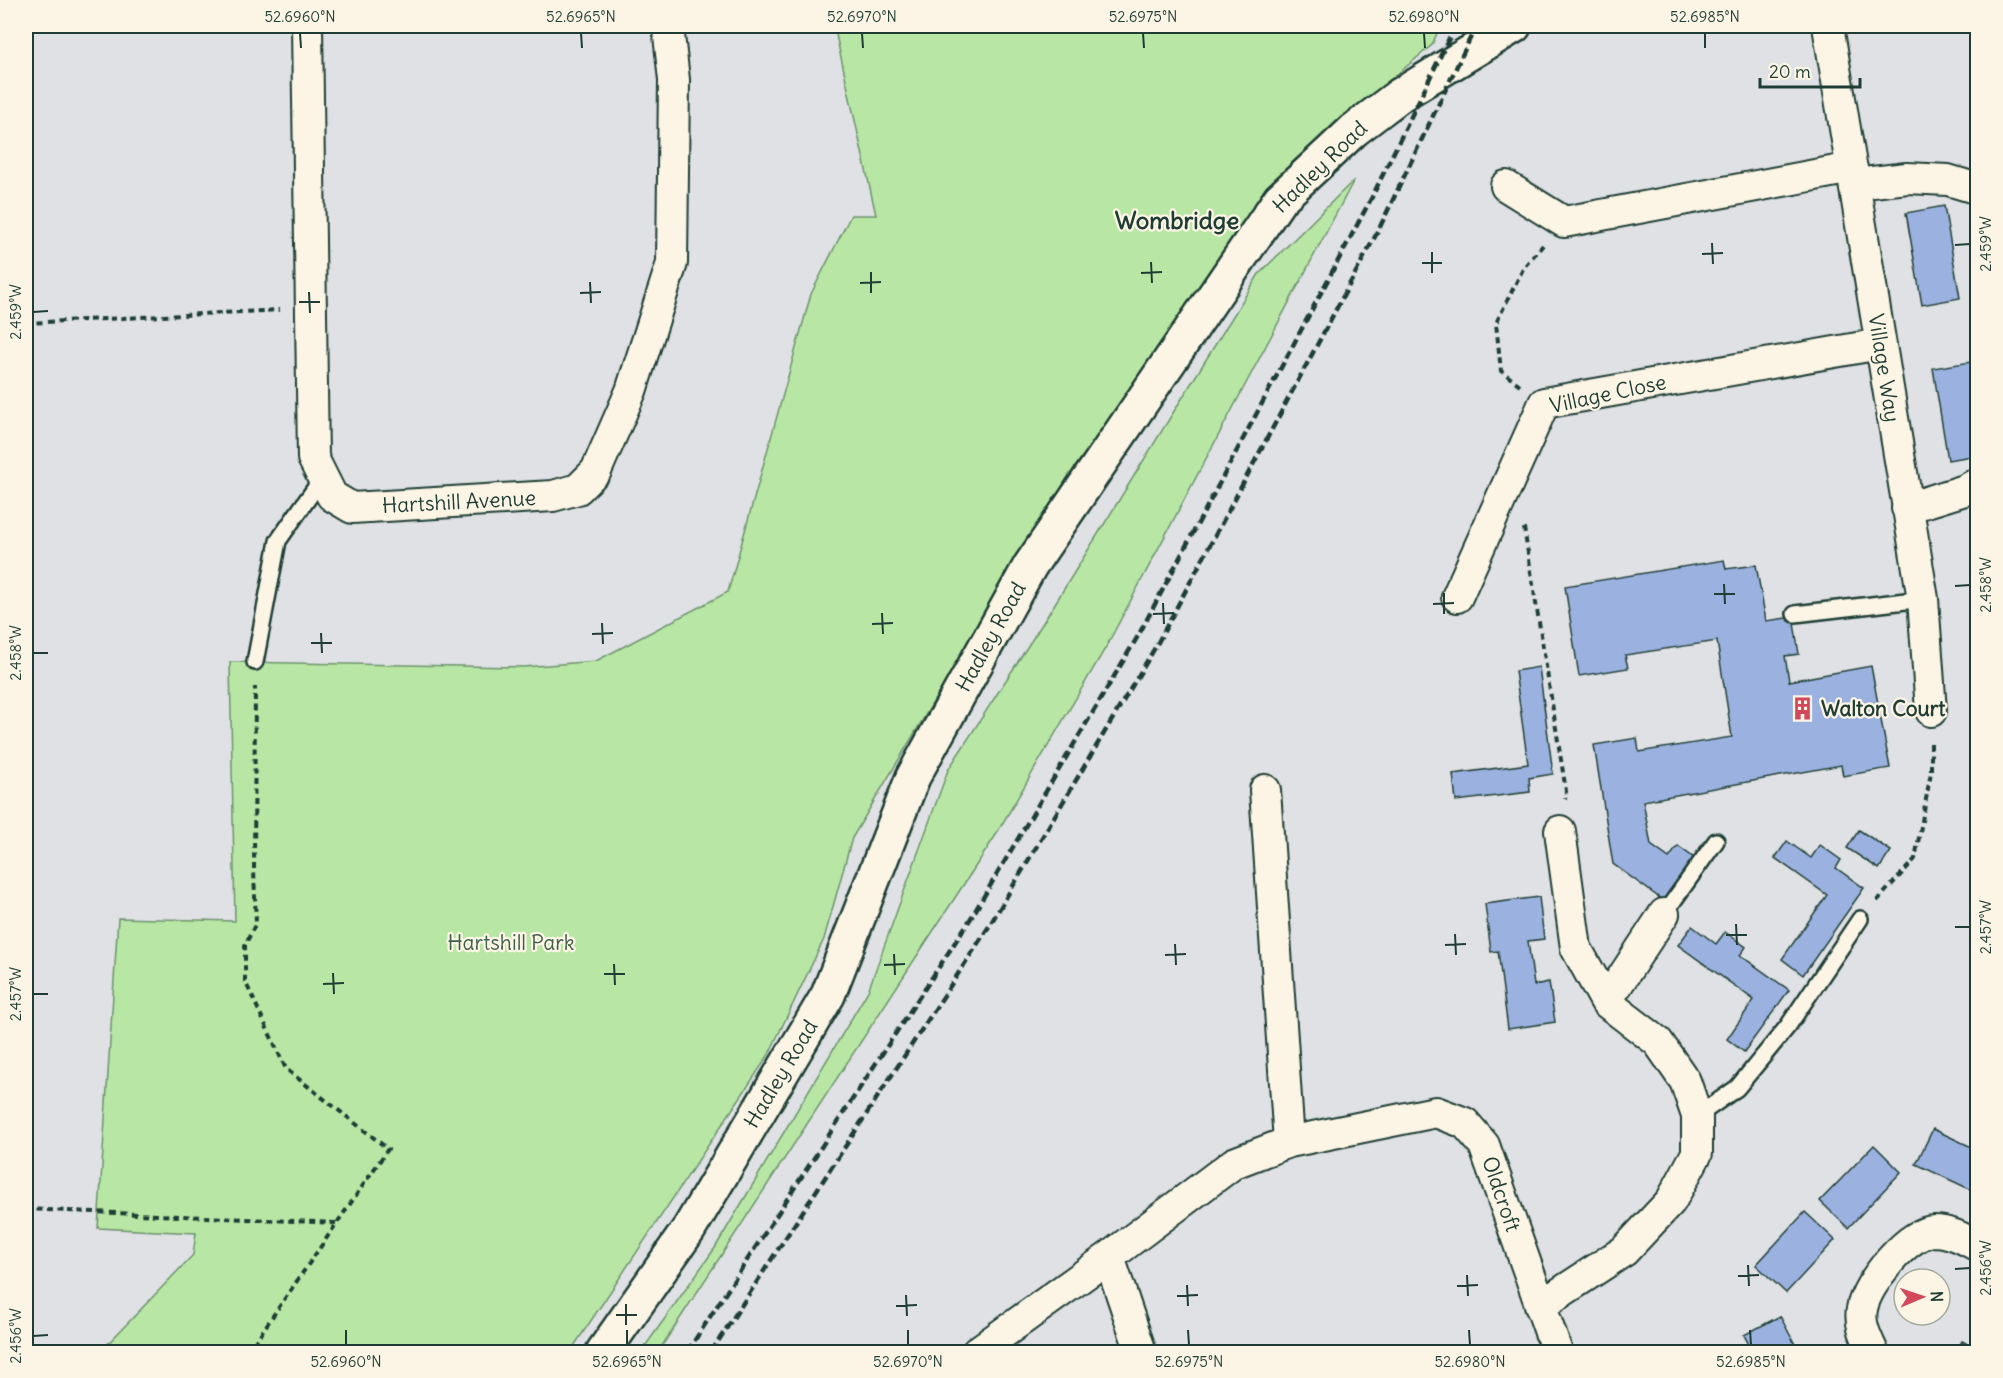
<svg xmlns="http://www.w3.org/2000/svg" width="2003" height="1378" viewBox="0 0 2003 1378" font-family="Delius,sans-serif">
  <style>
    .green { fill: #b8e7a5; stroke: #6c926c; stroke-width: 1.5 }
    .building { fill: #9bb2e0; stroke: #1f3d34; stroke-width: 1.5 }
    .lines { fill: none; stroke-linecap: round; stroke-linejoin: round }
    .service-casing { stroke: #1f3d34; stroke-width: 20 }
    .minor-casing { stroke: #1f3d34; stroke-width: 34 }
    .tertiary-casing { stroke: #1f3d34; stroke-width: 38 }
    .path { stroke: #1f3d34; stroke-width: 4; stroke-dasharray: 6 4.5; stroke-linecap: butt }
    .service { stroke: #fcf5e5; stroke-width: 15 }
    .minor { stroke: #fcf5e5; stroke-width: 30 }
    .tertiary { stroke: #fcf5e5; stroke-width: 33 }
    .rail { stroke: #1f3d34; stroke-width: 4.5; stroke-dasharray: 9 4.5; stroke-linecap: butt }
    .ticks { fill: none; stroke: #1f3d34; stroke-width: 2 }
    .labels { text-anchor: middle; stroke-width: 4.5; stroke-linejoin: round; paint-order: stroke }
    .street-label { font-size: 21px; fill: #1f3d34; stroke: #fcf5e5 }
    .poi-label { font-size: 21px; font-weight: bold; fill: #1f3d34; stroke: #fcf5e5; text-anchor: start }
    .park-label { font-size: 21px; fill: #3e5f4b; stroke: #fcf5e5 }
    .quarter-label { font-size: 24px; font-weight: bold; fill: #1f3d34; stroke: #fcf5e5 }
    .neatline { fill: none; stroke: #1f3d34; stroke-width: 2 }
    .ticks-label { font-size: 15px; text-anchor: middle; fill: #1f3d34 }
  </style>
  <rect width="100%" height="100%" fill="#dfe1e4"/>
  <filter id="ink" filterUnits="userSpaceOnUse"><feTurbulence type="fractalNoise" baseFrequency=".0167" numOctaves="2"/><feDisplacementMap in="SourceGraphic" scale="12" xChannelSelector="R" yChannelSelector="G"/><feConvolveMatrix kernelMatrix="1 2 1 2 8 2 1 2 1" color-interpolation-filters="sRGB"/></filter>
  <g filter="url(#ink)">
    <path class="green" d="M834 26H1440L1432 45 1295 160 1067 478 852 838 824 939 768 1056 570 1352H100L193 1255 196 1233 98 1228 118 918 235 921 230 662 524 667 596 661 728 592 811 294 851 215H876Z
      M1354 180 1106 647 994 838 658 1352H641L715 1248 868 991 948 770 1046 618 1259 274Z"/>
    <path class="building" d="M1944 206 1960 298 1922 305 1906 213Z
      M1971 362 1978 401V455L1948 460 1933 368Z
      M1724 560 1726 569 1756 565 1766 621 1793 617 1799 654 1785 656 1789 681 1871 666 1890 768 1843 776 1841 765 1643 801 1651 845 1669 858 1678 846 1694 858 1664 901 1613 864 1594 745 1637 738 1639 752 1732 737 1717 641 1625 655 1628 668 1579 676 1565 586Z
      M1539 667 1553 774 1529 778 1530 792 1456 801 1453 774 1528 764 1515 671Z
      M1859 830 1891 851 1879 869 1847 848Z
      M1787 841 1811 858 1820 845 1841 860 1836 868 1864 888 1803 975 1782 959 1827 895 1775 858Z
      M1539 897 1544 939 1528 941 1534 985 1549 982 1555 1022 1508 1029 1498 951 1491 952 1485 904Z
      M1692 926 1716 944 1725 932 1746 947 1740 955 1789 990 1744 1052 1727 1039 1754 1000 1678 945Z
      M1933 1129 1978 1150V1193L1916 1164Z
      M1874 1145 1901 1172 1848 1228 1820 1201Z
      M1805 1212 1835 1240 1786 1293 1756 1265Z
      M1780 1316 1799 1352H1753L1744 1335Z
      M1962 1341 1978 1349V1352H1956Z"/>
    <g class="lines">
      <defs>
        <path id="service" d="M1795 614 1923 599
          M255 662 278 541 323 477
          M1664 914 1716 841
          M1697 1116 1737 1088 1788 1026 1860 919"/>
        <path id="minor" d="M307 26 313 458 332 496 352 508 553 496 578 489 596 471 631 391 672 263 674 80 668 26
          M1828 26 1923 599 1931 711
          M1855 184 1907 178 1948 180 1978 189
          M1506 186 1564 222 1852 168
          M1907 508 1965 490 1978 483
          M1457 597 1544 403 1880 344
          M1265 790 1289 1142
          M1606 1002 1664 914
          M1109 1257 1141 1352
          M1540 1306 1624 1251 1671 1201 1697 1153V1116L1685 1081 1658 1042 1606 1002 1576 948 1560 831
          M977 1352 1109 1257 1234 1163 1289 1142 1436 1112 1465 1123 1484 1145 1557 1352
          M1873 1352C1867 1339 1859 1324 1862 1309 1866 1284 1908 1232 1934 1231 1950 1231 1964 1239 1978 1246"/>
        <path id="tertiary" d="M603 1352 689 1229 828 995 913 777 1030 566 1280 199 1354 130 1400 95 1514 26"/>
      </defs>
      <use href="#service" class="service-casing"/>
      <use href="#minor" class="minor-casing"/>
      <use href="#tertiary" class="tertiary-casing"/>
      <path class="path" d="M26 323 280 310
        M1520 385 1501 371 1496 323 1524 267 1543 245
        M1524 528 1566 791 1565 799
        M1877 901 1915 859 1931 772V742
        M26 1209 336 1223
        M248 1352 388 1149 286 1069 245 981V945L256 923 254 870 255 687"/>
      <use href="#service" class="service"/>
      <use href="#minor" class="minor"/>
      <use href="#tertiary" class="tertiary"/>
      <path class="rail" d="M687 1352 971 918 1138 636 1372 197 1455 26
        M711 1352 988 928 1156 646 1378 231 1476 26"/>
    </g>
  </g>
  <path class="ticks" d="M300 33 301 48M581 33 582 48M862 33 863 48M1143 33 1144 48M1424 33 1425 48M1705 33V48M1712 243 1713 264M1955 245 1970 244M1432 252V273M1702 254 1723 253M1151 262 1152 283M1422 263H1442M871 272V293M1141 273 1162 272M590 282 591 303M860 283 881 282M309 292 310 313M580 293 601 292M299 302H320M33 312 48 311M1724 584 1725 604M1955 586 1970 585M1444 593V614M1714 594H1735M1163 603 1164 624M1433 604 1454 603M882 613 883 634M1153 614 1174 613M602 623 603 644M872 624 893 623M321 633 322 653M592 634 613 633M311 643H332M33 653H48M1736 924 1737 945M1955 927H1970M1455 934 1456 955M1726 935H1747M1175 944 1176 965M1445 945 1466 944M894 954 895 975M1165 955 1186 954M614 964 615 985M884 965 905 964M333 973 334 994M604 974H625M323 984 344 983M33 994H48M1748 1265 1749 1286M1955 1269 1970 1268M1467 1275 1468 1296M1738 1276 1759 1275M1187 1285 1188 1306M1457 1286 1478 1285M906 1295 907 1316M1177 1296 1198 1295M626 1304V1325M896 1306 917 1305M616 1315H637M346 1330V1345M627 1330V1345M908 1330V1345M1188 1330 1189 1345M1469 1330 1470 1345M1750 1330 1751 1345M33 1336 48 1335"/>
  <defs>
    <symbol id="building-bare" viewBox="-9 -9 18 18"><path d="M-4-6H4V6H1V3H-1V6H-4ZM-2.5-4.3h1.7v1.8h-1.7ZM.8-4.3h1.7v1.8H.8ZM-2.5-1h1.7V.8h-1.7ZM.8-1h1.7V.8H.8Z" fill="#d1495b" stroke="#fcf5e5" stroke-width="2.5" paint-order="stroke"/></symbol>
  </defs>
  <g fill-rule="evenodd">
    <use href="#building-bare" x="1786" y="692" width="33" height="33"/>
  </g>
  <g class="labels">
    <g class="street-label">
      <text transform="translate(1320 167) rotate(-44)" y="7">Hadley Road</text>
      <text transform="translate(1884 368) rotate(81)" y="7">Village Way</text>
      <text transform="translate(1608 394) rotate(-12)" y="7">Village Close</text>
      <text transform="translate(459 502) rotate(-3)" y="7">Hartshill Avenue</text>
      <text transform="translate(991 637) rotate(-61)" y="7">Hadley Road</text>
      <text transform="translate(781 1074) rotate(-59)" y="7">Hadley Road</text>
      <text transform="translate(1501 1194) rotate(71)" y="7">Oldcroft</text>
    </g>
    <g class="poi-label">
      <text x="1821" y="716">Walton Court</text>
    </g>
    <g class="park-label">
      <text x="511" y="950">Hartshill Park</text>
    </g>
    <g class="quarter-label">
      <text x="1177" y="229">Wombridge</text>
    </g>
  </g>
  <rect width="2003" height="1378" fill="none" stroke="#fcf5e5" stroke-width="66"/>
  <g transform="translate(1922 1297) rotate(88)"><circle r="28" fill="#fcf5e5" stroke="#a4ab9e" stroke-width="1.5"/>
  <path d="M0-4.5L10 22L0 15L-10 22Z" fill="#d1495b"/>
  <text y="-9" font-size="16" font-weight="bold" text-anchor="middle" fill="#1f3d34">N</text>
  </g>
  <path d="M1760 78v9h100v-9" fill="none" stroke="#1f3d34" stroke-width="3"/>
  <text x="1769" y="78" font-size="18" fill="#1f3d34" stroke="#fcf5e5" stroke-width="4.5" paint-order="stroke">20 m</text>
  <rect x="33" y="33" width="1937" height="1312" class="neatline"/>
  <g class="ticks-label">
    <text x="300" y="22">52.6960°N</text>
    <text x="581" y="22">52.6965°N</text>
    <text x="862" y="22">52.6970°N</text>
    <text x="1143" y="22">52.6975°N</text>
    <text x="1424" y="22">52.6980°N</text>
    <text x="1705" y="22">52.6985°N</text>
    <text transform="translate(1986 244) rotate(-90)" y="5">2.459°W</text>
    <text transform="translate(16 312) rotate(-90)" y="5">2.459°W</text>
    <text transform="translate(1986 585) rotate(-90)" y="5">2.458°W</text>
    <text transform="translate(16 653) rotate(-90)" y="5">2.458°W</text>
    <text transform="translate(1986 927) rotate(-90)" y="5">2.457°W</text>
    <text transform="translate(16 994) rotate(-90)" y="5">2.457°W</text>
    <text transform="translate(1986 1268) rotate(-90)" y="5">2.456°W</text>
    <text transform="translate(16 1336) rotate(-90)" y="5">2.456°W</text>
    <text x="346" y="1367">52.6960°N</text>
    <text x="627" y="1367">52.6965°N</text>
    <text x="908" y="1367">52.6970°N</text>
    <text x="1189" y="1367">52.6975°N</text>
    <text x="1470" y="1367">52.6980°N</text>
    <text x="1751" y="1367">52.6985°N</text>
  </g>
</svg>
